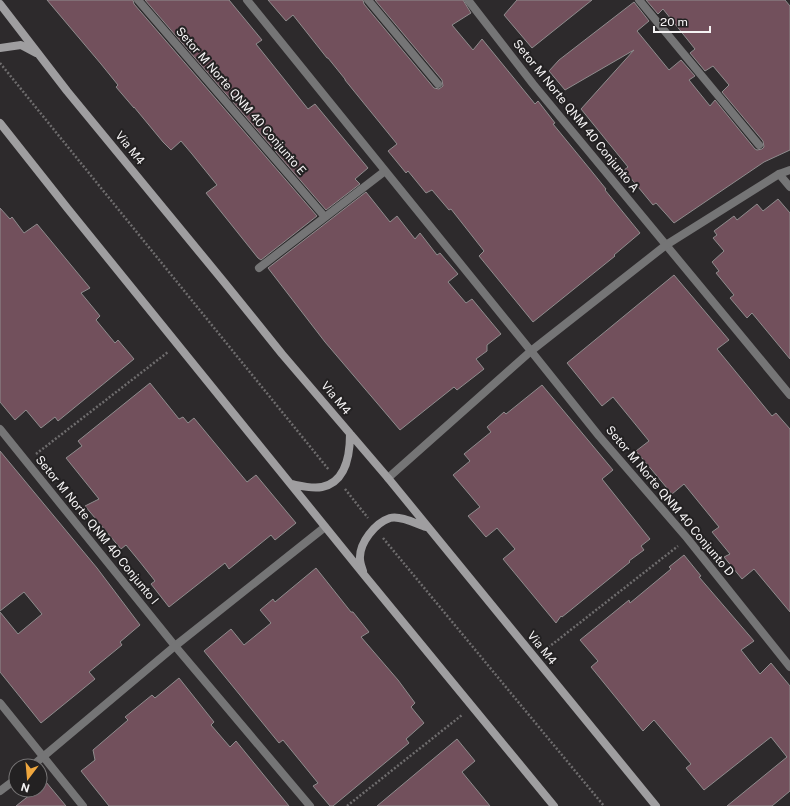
<svg xmlns="http://www.w3.org/2000/svg" width="790" height="806" viewBox="0 0 790 806" font-family="'Public Sans',sans-serif">
  <style>
    .building { fill: #72505c; stroke: #8f8c8d }
    .lines { fill: none; stroke-linecap: round; stroke-linejoin: round }
    .path { stroke: #6f6d6e; stroke-width: 2.5; stroke-dasharray: 2 2; stroke-linecap: butt }
    .minor { stroke: #757576; stroke-width: 8 }
    .tertiary { stroke: #757576; stroke-width: 8 }
    .secondary { stroke: #9f9ea0; stroke-width: 8 }
    .labels { text-anchor: middle; stroke-width: 4; stroke-linejoin: round; paint-order: stroke }
    .street-label { font-size: 12px; fill: #f5f3f4; stroke: #232122 }
  </style>
  <rect width="100%" height="100%" fill="#2d2a2c"/>
  <path class="building" d="M47 0H133L134 4 317 216 261 260 258 258 206 193 217 185 192 154 181 141 171 150 163 142 134 107V108L116 87 118 85 101 64Z
    M145 0H229L262 40 256 44 308 109 315 104 368 168 355 179 360 184 326 210Z
    M268 0H363L364 4 434 88 439 89 443 86 442 80 375 0H463L471 13 452 25 473 50 482 39 535 104 538 101 555 123 553 124 589 168 606 189 605 190 640 233 614 255 615 256 533 322 479 256 484 251 451 209 449 210 432 190 426 193 408 171 406 173 388 151 397 144 345 80V79L328 58H327L293 15 286 21Z
    M517 0H592L532 48 504 15Z
    M646 0H785L790 6V150L764 162 674 223 656 203 653 205 624 170 628 167 581 109 634 50 565 90 549 71 559 60 634 2 649 21 637 31 669 70 681 60 695 76 689 80 710 106 715 100 755 149 757 150 762 149 764 147 763 141 722 92 729 85 713 66 705 71 690 53 695 49 663 9 658 14Z
    M366 192 390 222 397 216 415 239 420 233 437 255 440 253 458 274 448 282 466 303 472 299 501 334 487 345V351L476 359 484 369 457 390 454 387 400 430 325 342 268 268Z
    M778 199 790 213V359L752 313 747 318 730 298 734 295 716 273 719 271 712 262 724 251 713 238 717 235 714 231 734 216 737 220 757 204 763 211Z
    M0 208 10 219 12 217 24 233 37 224 90 288 81 293 100 316 96 320 115 343 118 340 134 359 58 421 55 417 41 428 26 410 15 420 0 402Z
    M674 275 729 340 717 349 772 416 776 413 790 429V612L754 569 742 579 724 557 730 554 712 532 719 527 684 484 672 494 636 451 649 441 613 397 602 406 567 363Z
    M150 383 179 419 183 417 188 423 194 418 247 482 256 475 296 523 275 540 271 535 229 569 225 563 169 607 151 584 155 581 140 562 126 545 121 549 85 506 99 499 66 458 82 446 78 441Z
    M542 385 613 470 602 479 650 539 641 546 644 550 629 561 630 562 562 617 561 616 556 623 503 559 515 549 497 528 486 537 468 516 480 507 453 475 470 461 464 454 491 432 487 427 504 412 506 414Z
    M0 451 97 568 140 625 120 642 122 645 89 672 95 679 41 723 0 672V612L18 634 42 614 24 592 0 611Z
    M684 555 701 576 699 577 754 641 741 650 760 674 771 663 790 686V791L772 806H727L787 757 771 737 704 790 686 768 691 764 654 720 643 731 626 710 591 667 598 661 580 640 629 600 630 603 671 569 669 567Z
    M316 568 351 612H353L369 632 361 637 398 680 415 703 411 707 424 723 406 739 409 743 333 806H330L313 786 318 783 283 740 279 743 204 651 231 629 244 645 271 623 260 610 273 599 275 602Z
    M179 678 214 722 211 725 230 747 236 741 289 806H109L81 771 95 760 93 750 128 720 125 717 152 695 155 698Z
    M457 739 475 761 462 772 490 806H377Z
    M46 782 66 806H16L36 790H40V787Z"/>
  <g class="lines">
    <path class="path" d="M0 63 329 470
      M36 454 168 352
      M345 489 368 518
      M383 538 604 806
      M545 650 678 546
      M347 806 462 715"/>
    <path class="minor" d="M138 0 325 217
      M247 0 531 351 599 436 687 538 790 667
      M368 0 438 84
      M468 0 533 84 790 395
      M639 0 759 145
      M779 174 790 187
      M259 268 385 171
      M0 429 175 646 310 806
      M0 703 83 806"/>
    <path class="tertiary" d="M388 478 531 351 666 245 779 174 790 170
      M32 766 175 646 325 527
      M0 791 16 779"/>
    <path class="secondary" d="M0 4 67 91 224 282 282 354 388 478 656 806
      M0 48 21 45 36 53
      M0 123 68 209 365 576 554 806
      M291 484C301 486 312 489 322 487 346 482 350 454 350 434
      M363 571C362 568 360 563 360 559 359 543 375 523 390 518 400 515 417 524 426 527"/>
  </g>
  <g class="labels">
    <g class="street-label">
      <text transform="translate(241 101) rotate(49)" y="4">Setor M Norte QNM 40 Conjunto E</text>
      <text transform="translate(576 116) rotate(51)" y="4">Setor M Norte QNM 40 Conjunto A</text>
      <text transform="translate(130 148) rotate(51)" y="4">Via M4</text>
      <text transform="translate(336 398) rotate(50)" y="4">Via M4</text>
      <text transform="translate(670 501) rotate(50)" y="4">Setor M Norte QNM 40 Conjunto D</text>
      <text transform="translate(97 530) rotate(51)" y="4">Setor M Norte QNM 40 Conjunto I</text>
      <text transform="translate(542 648) rotate(51)" y="4">Via M4</text>
    </g>
  </g>
  <g transform="translate(28 778) rotate(196)"><circle r="19" fill="#232122" stroke="#777576"/>
  <path d="M0-3L7 15L0 10L-7 15Z" fill="#efa73e"/>
  <text y="-6" font-size="11" font-weight="bold" text-anchor="middle" fill="#f5f3f4">N</text>
  </g>
  <path d="M654 26v6h56v-6" fill="none" stroke="#f5f3f4" stroke-width="2"/>
  <text x="660" y="26" font-size="12" fill="#f5f3f4" stroke="#232122" stroke-width="3" paint-order="stroke">20 m</text>
</svg>
